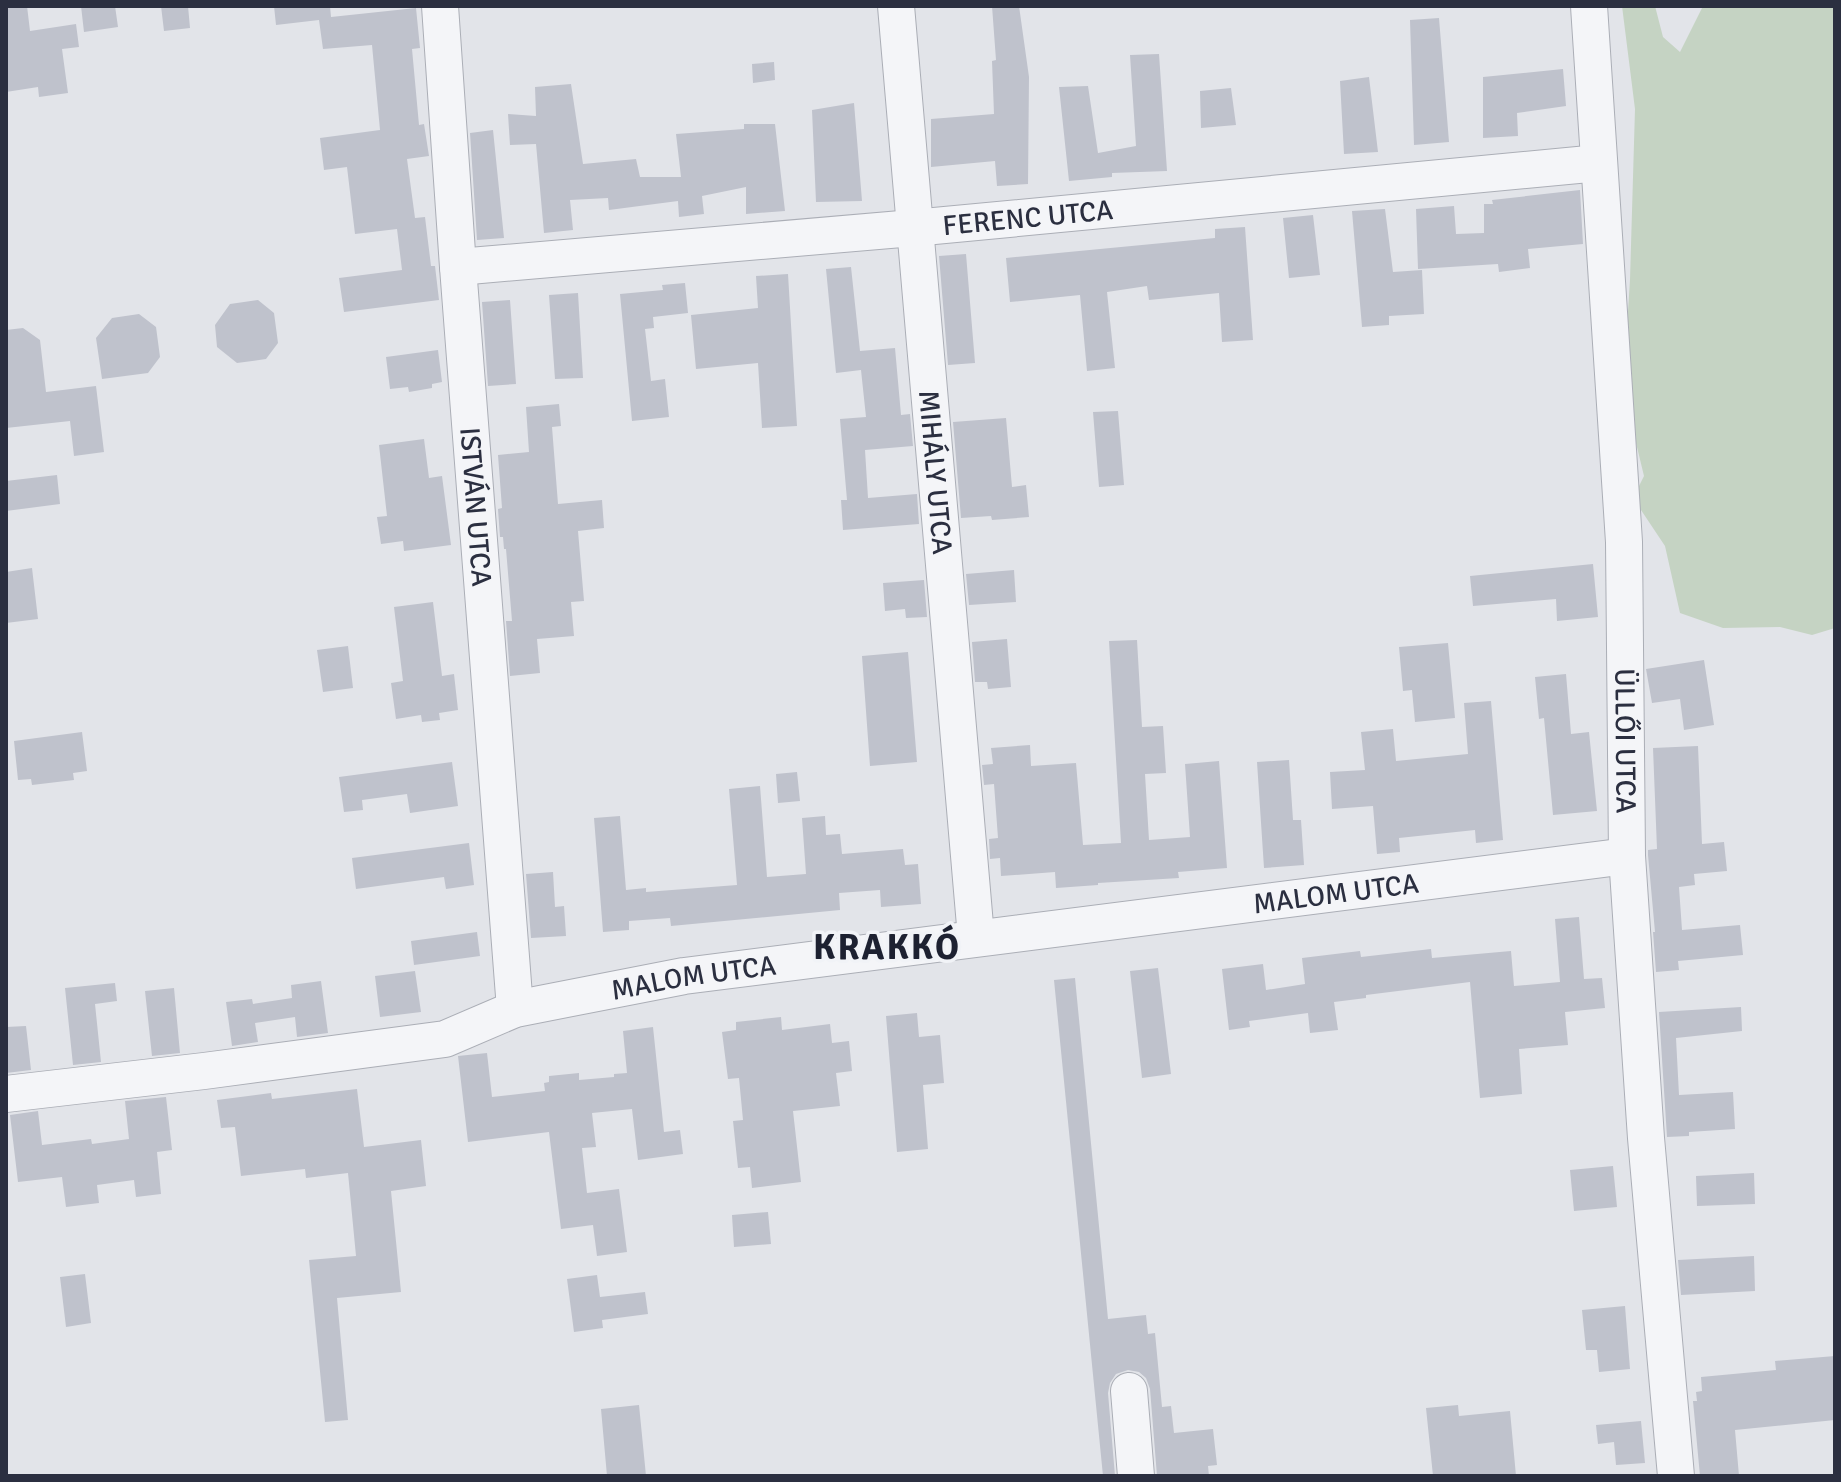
<svg xmlns="http://www.w3.org/2000/svg" width="1841" height="1482" viewBox="0 0 1841 1482" font-family="Signika,sans-serif">
  <style>
    .green { fill: #c5d3c3 }
    .building { fill: #bfc2cc }
    .lines { fill: none; stroke-linecap: round; stroke-linejoin: round }
    .minor-casing { stroke: #abaeb6; stroke-width: 38 }
    .minor { stroke: #f4f5f8; stroke-width: 36 }
    .labels { text-anchor: middle; stroke-width: 7; stroke-linejoin: round; paint-order: stroke }
    .street-label { font-size: 28px; fill: #2b2f40; stroke: #f1f3f7 }
    .district-label { font-size: 36px; font-weight: bold; letter-spacing: 2px; fill: #1d2131; stroke: #f1f3f7 }
  </style>
  <rect width="100%" height="100%" fill="#e2e4e9"/>
  <path class="green" d="M1622 6H1655L1663 37 1680 52 1703 6H1835V628L1812 635 1780 627 1723 628 1680 613 1665 546 1633 498 1644 476 1623 389 1630 280 1635 109Z"/>
  <path class="building" d="M6 6H27L30 31 76 24 79 47 62 49 68 93 39 97 38 87 6 92Z
    M81 6H115L118 27 84 32Z
    M161 6H188L190 28 164 31Z
    M274 6H330L331 17 416 8 420 48 412 49 419 125 424 124 429 156 407 159 415 218 425 217 431 266H435L439 300 344 312 339 278 402 270 397 229 355 234 347 167 324 170 320 138 380 130 372 45 323 49 319 20 276 25Z
    M992 6H1019L1029 77 1028 184 997 186 995 161 931 167V119L994 114 992 61 996 60Z
    M1439 18 1449 142 1414 145 1410 20Z
    M1159 54 1167 171 1112 173V177L1069 181 1059 87 1088 86 1098 153 1136 146 1130 55Z
    M774 62 775 80 753 83 752 64Z
    M1563 69 1566 106 1517 113 1518 136 1483 138V77Z
    M1369 77 1378 152 1344 154 1340 81Z
    M571 84 583 164 636 159 640 177H681L676 134 744 129V124H775L785 211 746 214V187L702 196 704 214 679 217 678 201 609 210 608 198 570 200 573 230 544 233 536 144 510 145 508 114 536 116 535 87Z
    M1231 88 1236 125 1201 128 1200 91Z
    M854 103 862 201 816 202 812 110Z
    M493 130 504 238 477 240 470 133Z
    M1580 190 1583 244 1528 249 1530 268 1499 272 1498 264 1418 269 1416 209 1454 206 1456 234 1484 233V204H1493L1492 200Z
    M1385 209 1393 272 1422 270 1424 314 1389 316V325L1362 327 1352 211Z
    M1313 215 1320 275 1289 278 1283 218Z
    M1245 227 1253 340 1222 342 1219 293 1149 300 1147 286 1107 292 1115 368 1087 371 1080 295 1010 302 1006 258 1215 238V229Z
    M966 254 975 363 948 365 939 256Z
    M851 267 860 351 895 348 901 415 910 414 913 446 865 450 868 498 917 494 919 524 843 530 841 500H847L840 419 866 417 861 370 836 373 826 269Z
    M788 274 797 426 762 428 758 363 696 369 691 315 758 308 756 276Z
    M685 283 688 313 653 317 654 328 645 329 651 381 665 379 669 417 632 421 620 294 663 290 662 285Z
    M578 293 583 378 555 379 549 295Z
    M258 300 274 313 278 343 266 359 237 363 217 347 215 325 230 304Z
    M510 300 516 384 488 386 482 302Z
    M139 314 156 327 160 357 148 373 102 379 96 338 112 318Z
    M23 328 40 340 46 392 96 386 104 452 74 456 70 421 6 428V330Z
    M438 350 442 382 432 384V388L409 392 408 387 390 389 386 357Z
    M559 404 561 426 552 427 558 504 602 500 604 528 578 531 584 601 571 602 574 636 537 639 540 673 510 676 506 621H512L506 549H504L503 537H500L498 509 502 508 498 455 529 452 526 407Z
    M1118 411 1124 485 1099 487 1093 412Z
    M1006 418 1012 487 1026 485 1029 517 992 520 991 516 961 518 953 422Z
    M424 439 429 478 442 476 451 545 404 551 403 541 381 544 377 517 387 516 379 445Z
    M57 475 60 504 6 511V481Z
    M1593 564 1598 617 1557 621 1556 599 1473 606 1470 576Z
    M32 568 38 619 6 623V572Z
    M1014 570 1016 602 969 605 966 574Z
    M924 580 927 617 906 618 905 609 885 611 883 583Z
    M433 602 442 676 454 674 458 710 439 713 440 720 422 722 421 715 396 719 391 683 403 681 394 607Z
    M1007 639 1011 687 988 689 987 682H975L972 642Z
    M1137 640 1142 727 1163 726 1166 773 1145 774 1149 840 1190 837 1185 764 1219 761 1227 868 1178 872 1179 878 1098 883V885L1056 888 1055 872 1001 876 1000 858 990 859 989 839 998 838 994 784 984 785 982 765 993 764 991 748 1030 745 1031 766 1076 763 1083 845 1121 843 1109 641Z
    M1448 643 1455 718 1415 722 1412 690 1403 691 1399 647Z
    M348 646 353 688 323 692 317 650Z
    M908 652 917 762 870 766 862 656Z
    M1704 660 1714 725 1684 730 1680 699 1652 703 1646 669Z
    M1566 674 1571 734 1589 732 1597 811 1553 815 1544 718 1539 719 1535 677Z
    M1491 701 1503 840 1476 843 1475 830 1399 838 1400 852 1377 854 1373 806 1332 809 1330 772 1365 770 1361 732 1393 729 1396 761 1468 754 1464 703Z
    M82 732 87 771 73 773 74 780 32 785 31 779 18 780 14 741Z
    M1698 746 1702 844 1724 842 1727 871 1694 874 1695 885 1679 887 1682 930 1740 925 1743 955 1678 961 1679 970 1656 972 1653 932H1655L1648 855V850L1657 849 1653 748Z
    M1289 760 1293 820H1301L1304 865 1264 868 1257 762Z
    M452 762 458 806 410 813 407 794 362 800 363 810 344 812 339 777Z
    M797 772 800 801 778 803 776 774Z
    M760 786 767 877 806 874 802 818 825 816 826 835 840 834 842 854 903 849 905 865 918 864 921 904 881 907 880 890 839 893 840 910 671 926 670 918 629 921V930L603 932 594 818 620 816 626 890 646 888V892L737 885 729 789Z
    M469 843 474 885 446 889 444 877 356 889 352 858Z
    M553 872 555 907 564 906 566 936 531 938 526 874Z
    M1579 917 1584 979 1602 978 1605 1008 1565 1012 1568 1045 1519 1049 1522 1094 1480 1098 1470 982 1366 995V998L1334 1002 1338 1030 1310 1033 1308 1013 1249 1021 1250 1027 1229 1030 1222 969 1263 964 1266 990 1305 984 1302 958 1360 951 1361 957 1431 949 1432 958 1511 951 1514 986 1560 982 1555 919Z
    M477 932 480 956 414 965 411 941Z
    M1158 968 1171 1074 1142 1078 1130 971Z
    M415 971 421 1012 380 1017 375 976Z
    M1075 978 1108 1319 1146 1315 1148 1334 1155 1333 1162 1407 1171 1406 1174 1433 1213 1429 1217 1465 1208 1466 1209 1476H1157L1150 1389 1146 1378 1139 1372 1128 1370 1116 1374 1110 1383 1108 1393 1115 1476H1103L1054 980Z
    M321 981 328 1033 297 1037 295 1017 255 1023 258 1042 232 1046 226 1002 252 999 253 1004 292 998 291 985Z
    M115 983 117 1001 95 1004 101 1062 73 1065 65 988Z
    M174 988 180 1053 152 1056 145 991Z
    M1741 1007 1742 1031 1676 1038 1679 1095 1733 1092 1735 1129 1689 1132V1136L1667 1137 1659 1012Z
    M917 1013 919 1037 940 1035 944 1083 923 1085 928 1149 897 1152 886 1016Z
    M781 1017 782 1030 830 1024 832 1043 849 1041 852 1071 836 1073 840 1106 793 1111 801 1182 752 1188 750 1167 738 1168 733 1121 743 1120 739 1078 728 1079 722 1032 736 1030V1022Z
    M26 1026 31 1070 6 1073V1027Z
    M653 1027 664 1132 680 1130 683 1154 638 1160 632 1109 592 1113 596 1147 582 1148 587 1193 619 1189 627 1252 597 1256 593 1225 561 1229 549 1132 468 1142 458 1056 487 1053 492 1097 545 1091 544 1083 549 1082V1076L579 1073V1080L614 1077V1074L627 1073 623 1031Z
    M357 1089 364 1147 421 1140 426 1186 391 1191 401 1292 337 1298 348 1420 325 1422 309 1260 356 1256 348 1173 306 1178 305 1169 241 1176 235 1127 221 1128 217 1100 271 1093 272 1099Z
    M166 1097 172 1150 157 1152 161 1194 136 1197 134 1180 97 1185 99 1203 66 1207 62 1177 18 1182 10 1115 38 1111 42 1145 91 1139 92 1144 129 1139 125 1101Z
    M1613 1166 1617 1207 1574 1211 1570 1170Z
    M1754 1173 1755 1204 1697 1206 1696 1176Z
    M768 1212 771 1244 734 1247 732 1215Z
    M1754 1256 1755 1291 1681 1295 1678 1260Z
    M85 1274 91 1323 66 1327 60 1277Z
    M597 1275 600 1297 645 1292 648 1314 602 1320 603 1328 574 1332 567 1279Z
    M1625 1306 1630 1369 1599 1372 1597 1350H1586L1582 1310Z
    M1835 1356V1420L1735 1430 1739 1476H1700L1693 1401H1697L1696 1392 1702 1391 1701 1377 1776 1370 1775 1361Z
    M639 1405 646 1476H607L601 1409Z
    M1458 1405 1459 1416 1510 1411 1516 1476H1433L1426 1408Z
    M1641 1421 1645 1463 1616 1465 1614 1442 1598 1444 1596 1425Z"/>
  <g class="lines">
    <defs>
      <g id="minor">
        <path id="s1" d="M440 6 458 267 515 1009"/>
        <path id="s2" d="M896 6 976 937"/>
        <path id="s3" d="M1589 6 1624 542 1627 856 1646 1138 1676 1476"/>
        <path id="s4" d="M458 267 913 228 1599 163"/>
        <path id="s5" d="M6 1094 204 1071 445 1039 515 1009 684 976 1627 856"/>
        <path d="M1129 1391 1136 1476"/>
      </g>
    </defs>
    <use href="#minor" class="minor-casing"/>
    <use href="#minor" class="minor"/>
  </g>
  <g class="labels">
    <g class="street-label">
      <text dy="10" stroke="none"><textPath href="#s4" startOffset="572">FERENC UTCA</textPath></text>
      <text dy="10" stroke="none"><textPath href="#s2" startOffset="468">MIHÁLY UTCA</textPath></text>
      <text dy="10" stroke="none"><textPath href="#s1" startOffset="502">ISTVÁN UTCA</textPath></text>
      <text dy="10" stroke="none"><textPath href="#s3" startOffset="736">ÜLLŐI UTCA</textPath></text>
      <text dy="10" stroke="none"><textPath href="#s5" startOffset="1348">MALOM UTCA</textPath></text>
      <text dy="10" stroke="none"><textPath href="#s5" startOffset="700">MALOM UTCA</textPath></text>
    </g>
    <g class="district-label">
      <text x="887" y="959">KRAKKÓ</text>
    </g>
  </g>
  <rect width="1841" height="1482" fill="none" stroke="#2b2f40" stroke-width="16"/>
</svg>
